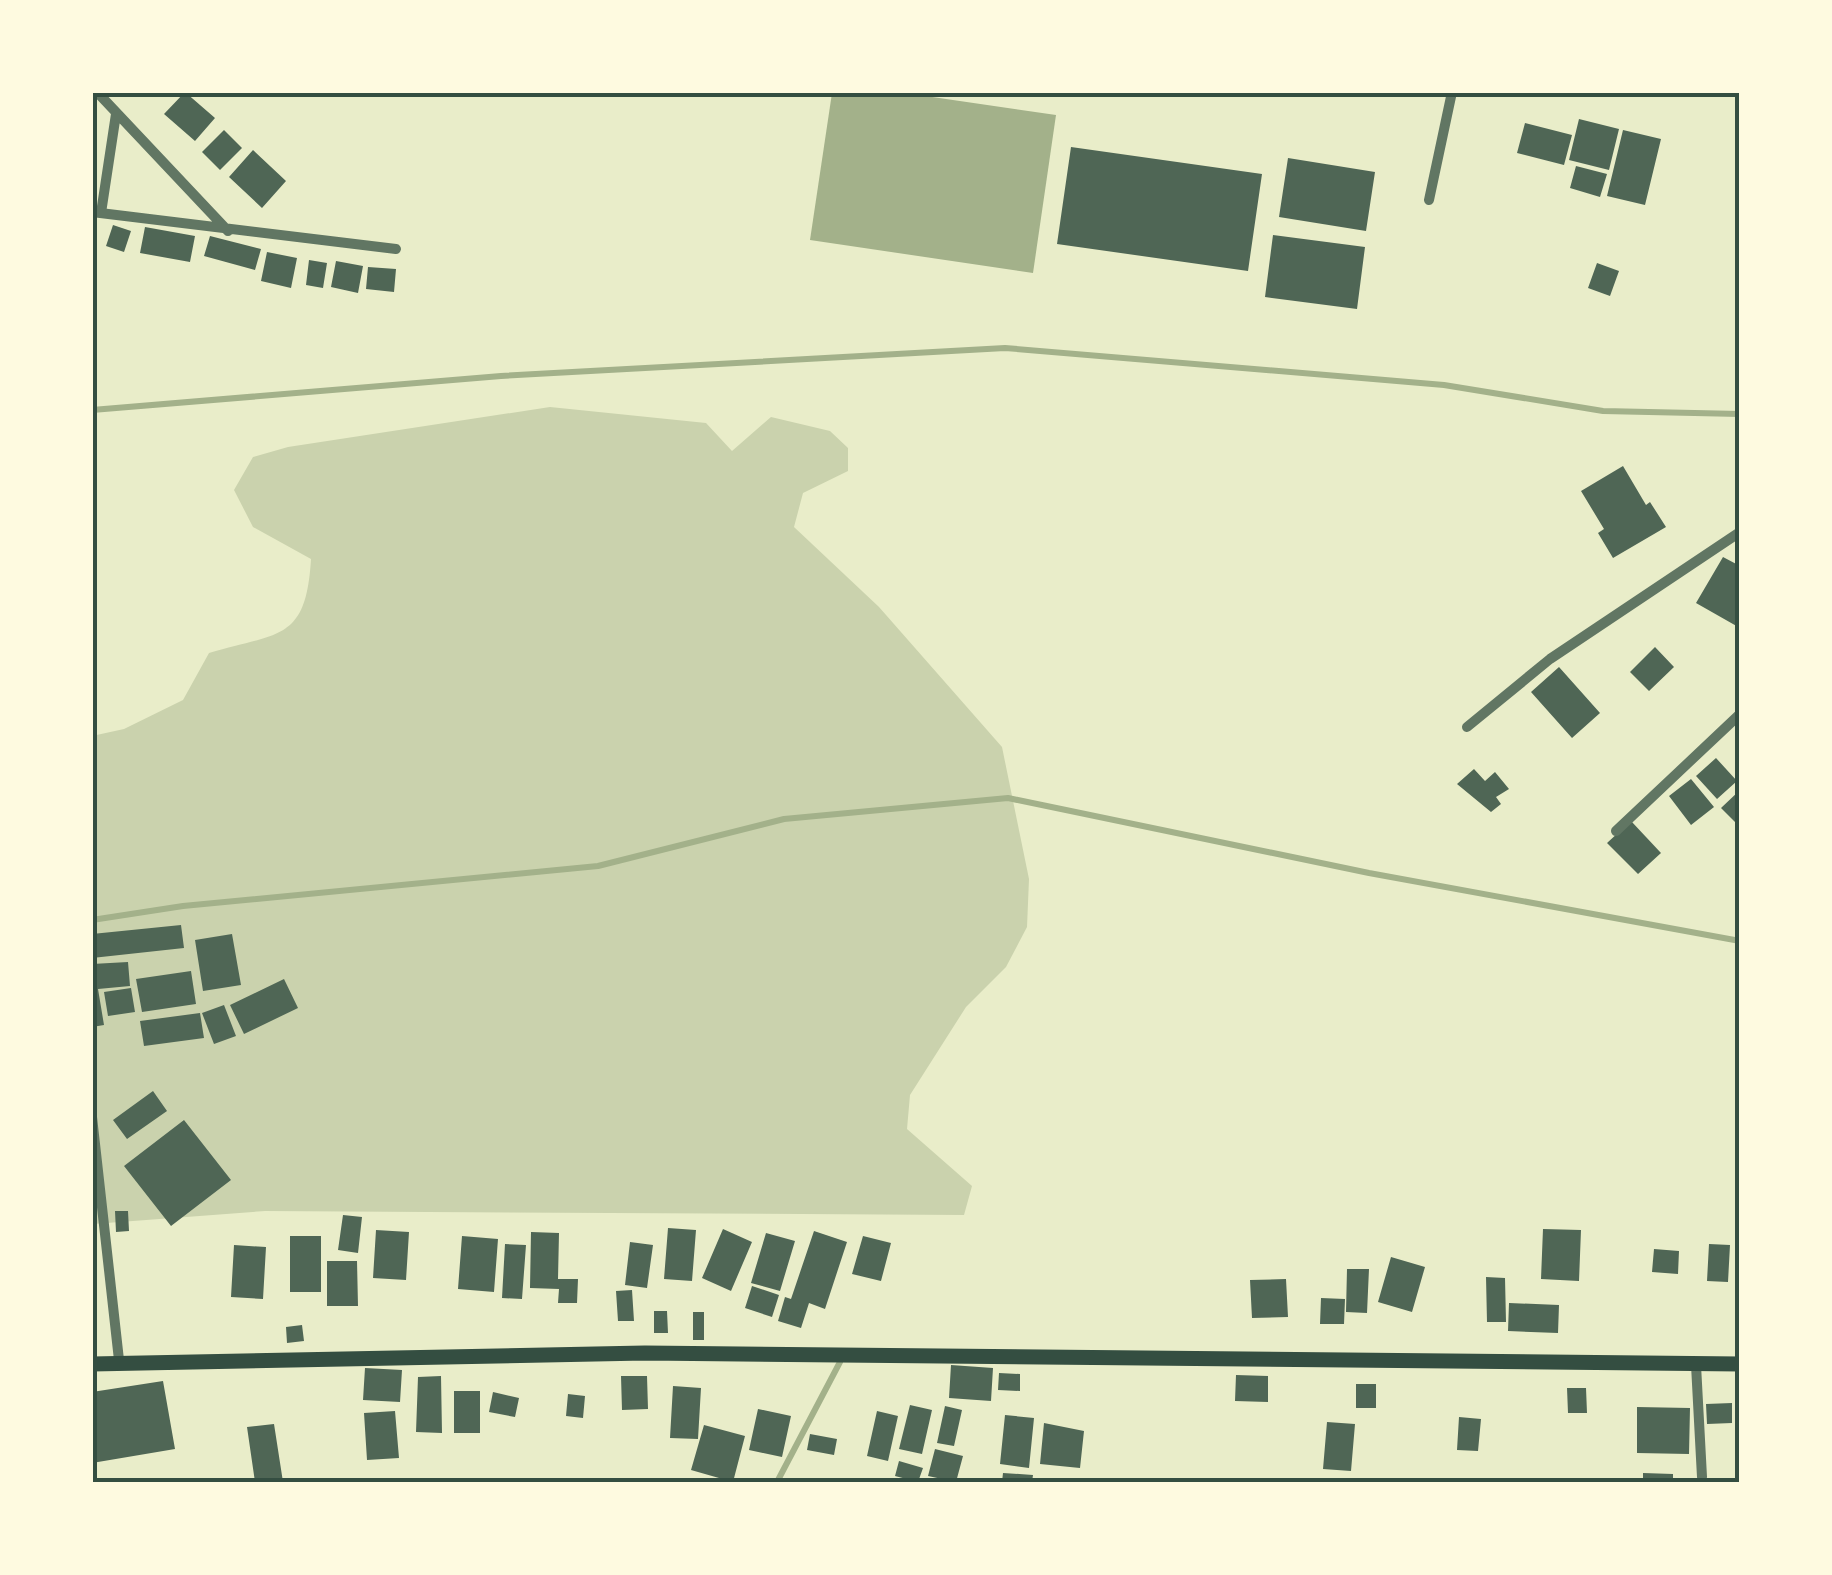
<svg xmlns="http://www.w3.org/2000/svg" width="1832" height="1575" viewBox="0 0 1832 1575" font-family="Rubik,sans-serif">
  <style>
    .green { fill: #cad2ad }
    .water { fill: #a3b18a }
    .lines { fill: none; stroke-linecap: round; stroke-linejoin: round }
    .stream { stroke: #a3b18a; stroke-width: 6 }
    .building { fill: #4f6655 }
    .minor { stroke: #617663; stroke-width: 10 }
    .primary { stroke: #344e41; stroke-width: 15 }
    .neatline { fill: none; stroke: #344e41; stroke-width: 4 }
  </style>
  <rect width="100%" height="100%" fill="#e9edc9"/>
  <path class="green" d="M550 407 706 423 732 451 771 417 830 431 848 448V471L803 493 794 527 879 607 1002 747 1029 879 1027 927 1006 967 966 1007 910 1095 907 1129 972 1186 964 1215 265 1211 93 1224 92 736 124 729 183 700 209 653C279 632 306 642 311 559L253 527 234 490 253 457 288 447Z"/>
  <path class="water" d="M832 93H905L1056 115 1033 273 810 240Z"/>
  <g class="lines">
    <path class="stream" d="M92 410 501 376 1005 348 1444 385 1603 411 1740 414
      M92 920 183 906 598 866 784 819 1008 798 1369 873 1740 941
      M777 1482 840 1362"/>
  </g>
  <path class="building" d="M185 92 215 118 195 141 164 114Z
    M1579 119 1619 129 1609 170 1569 160Z
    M1525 123 1572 135 1564 165 1517 153Z
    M224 130 242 148 220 170 202 152Z
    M1623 130 1661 139 1645 205 1607 196Z
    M1071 147 1262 174 1248 271 1057 244Z
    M253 150 286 181 262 208 229 177Z
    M1288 158 1375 172 1366 231 1279 217Z
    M1576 166 1607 174 1600 197 1570 188Z
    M113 225 131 231 124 252 106 246Z
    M145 227 195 236 190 262 140 253Z
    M1273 235 1365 247 1357 309 1265 297Z
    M210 236 261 249 255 270 204 256Z
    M267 252 297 258 291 288 261 281Z
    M309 260 327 263 323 288 306 285Z
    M336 261 363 266 358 293 331 287Z
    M1597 263 1619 271 1610 296 1588 288Z
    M368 267 396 269 394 292 366 289Z
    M1623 466 1646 505 1650 502 1666 527 1613 558 1598 533 1604 529 1581 491Z
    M1723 557 1740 566V628L1696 603Z
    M1655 647 1674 667 1649 691 1630 672Z
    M1559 667 1600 713 1572 738 1531 692Z
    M1716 758 1737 781 1717 799 1696 776Z
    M1474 769 1485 781 1495 772 1509 789 1496 797 1501 804 1491 812 1457 784Z
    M1691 779 1714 807 1691 825 1669 796Z
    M1740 790V827L1721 808Z
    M1631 821 1661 853 1638 874 1607 843Z
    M181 925 184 948 92 958V934Z
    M232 934 241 985 203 991 195 940Z
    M128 962 130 986 98 989 104 1025 92 1027V964Z
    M191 971 196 1004 142 1012 136 979Z
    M284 979 298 1008 244 1034 230 1005Z
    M131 988 135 1012 108 1016 104 992Z
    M224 1005 236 1036 214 1044 202 1013Z
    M200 1013 204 1038 144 1046 140 1021Z
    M153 1091 167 1111 127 1139 113 1120Z
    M184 1120 231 1180 171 1226 124 1166Z
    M115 1211H128L129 1231 116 1232Z
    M343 1215 362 1217 358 1253 338 1250Z
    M668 1228 696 1230 692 1281 664 1279Z
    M723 1229 752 1242 731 1291 702 1278Z
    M1543 1229 1581 1230 1579 1281 1541 1279Z
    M376 1230 409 1232 406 1280 373 1278Z
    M814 1231 847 1242 825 1309 809 1303 801 1328 778 1321 785 1297 791 1299Z
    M531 1232 559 1233 558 1279H578L577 1303H558L559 1289 530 1288Z
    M766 1233 795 1241 780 1291 751 1283Z
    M290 1236H321V1292H290Z
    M462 1236 498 1239 494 1292 458 1289Z
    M863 1236 891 1243 881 1281 852 1274Z
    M630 1242 653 1245 647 1288 625 1285Z
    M505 1244 526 1245 522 1299 502 1298Z
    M1709 1244 1730 1245 1728 1282 1707 1281Z
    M234 1245 266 1247 263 1299 231 1297Z
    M1654 1249 1679 1251 1678 1274 1652 1272Z
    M1391 1257 1425 1267 1412 1312 1378 1302Z
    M327 1261H357L358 1306H327Z
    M1347 1269H1369L1367 1313 1346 1312Z
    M1486 1277 1505 1278 1506 1322H1487Z
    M1286 1279 1288 1317 1252 1318 1250 1280Z
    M752 1286 779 1295 772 1317 745 1308Z
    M632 1290 634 1321H618L616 1291Z
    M1321 1298 1345 1299 1344 1324H1320Z
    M1509 1303 1559 1305 1558 1333 1508 1331Z
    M654 1311H667L668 1333H654Z
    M693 1312H704V1340H693Z
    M302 1325 304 1341 287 1343 286 1327Z
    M951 1365 993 1368 991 1401 949 1398Z
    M365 1368 402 1370 400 1402 363 1400Z
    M999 1373 1020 1374V1391L998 1390Z
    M1236 1375 1268 1376V1402L1235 1401Z
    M441 1376 442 1433 416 1432 418 1377Z
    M621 1376H647L648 1409 622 1410Z
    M163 1381 175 1449 92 1463V1392Z
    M1356 1384H1376V1408H1356Z
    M673 1386 701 1388 698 1439 670 1438Z
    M1567 1388H1586L1587 1413H1568Z
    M454 1391H480V1433H454Z
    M493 1392 519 1398 515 1417 489 1412Z
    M568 1394 585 1396 583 1418 566 1416Z
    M1732 1403V1423L1707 1424 1706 1404Z
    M910 1405 932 1410 922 1454 899 1449Z
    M945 1406 962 1410 954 1446 937 1443Z
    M1637 1407 1690 1408 1689 1454 1637 1453Z
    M758 1409 791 1416 782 1457 749 1450Z
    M395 1411 399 1458 367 1460 364 1413Z
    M877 1411 898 1416 888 1461 867 1456Z
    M1005 1415 1034 1418 1029 1468 1000 1464Z
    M1459 1417 1481 1419 1478 1451 1457 1450Z
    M1327 1422 1355 1424 1351 1471 1323 1469Z
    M1044 1423 1084 1431 1080 1468 1040 1464Z
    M274 1424 283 1482H255L247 1427Z
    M704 1425 745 1436 733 1482 691 1470Z
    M810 1434 837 1439 834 1455 807 1450Z
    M935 1449 963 1456 956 1482 928 1476Z
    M899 1461 923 1468 918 1482 895 1476Z
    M1003 1473 1033 1475 1032 1482H1002Z
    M1643 1473 1673 1474V1482H1643Z"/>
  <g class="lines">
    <path class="minor" d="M97 92 228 231
      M1429 200 1452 92
      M92 212 396 249
      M101 213 116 114
      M1467 727 1550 659 1740 532
      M1616 831 1740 714
      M92 1117 119 1360
      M1696 1365 1702 1477"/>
    <path class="primary" d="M92 1364 645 1353 1740 1364"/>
  </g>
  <rect width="1832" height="1575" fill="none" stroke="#fefae0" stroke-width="190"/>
  <rect x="95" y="95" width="1642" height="1385" class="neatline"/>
</svg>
